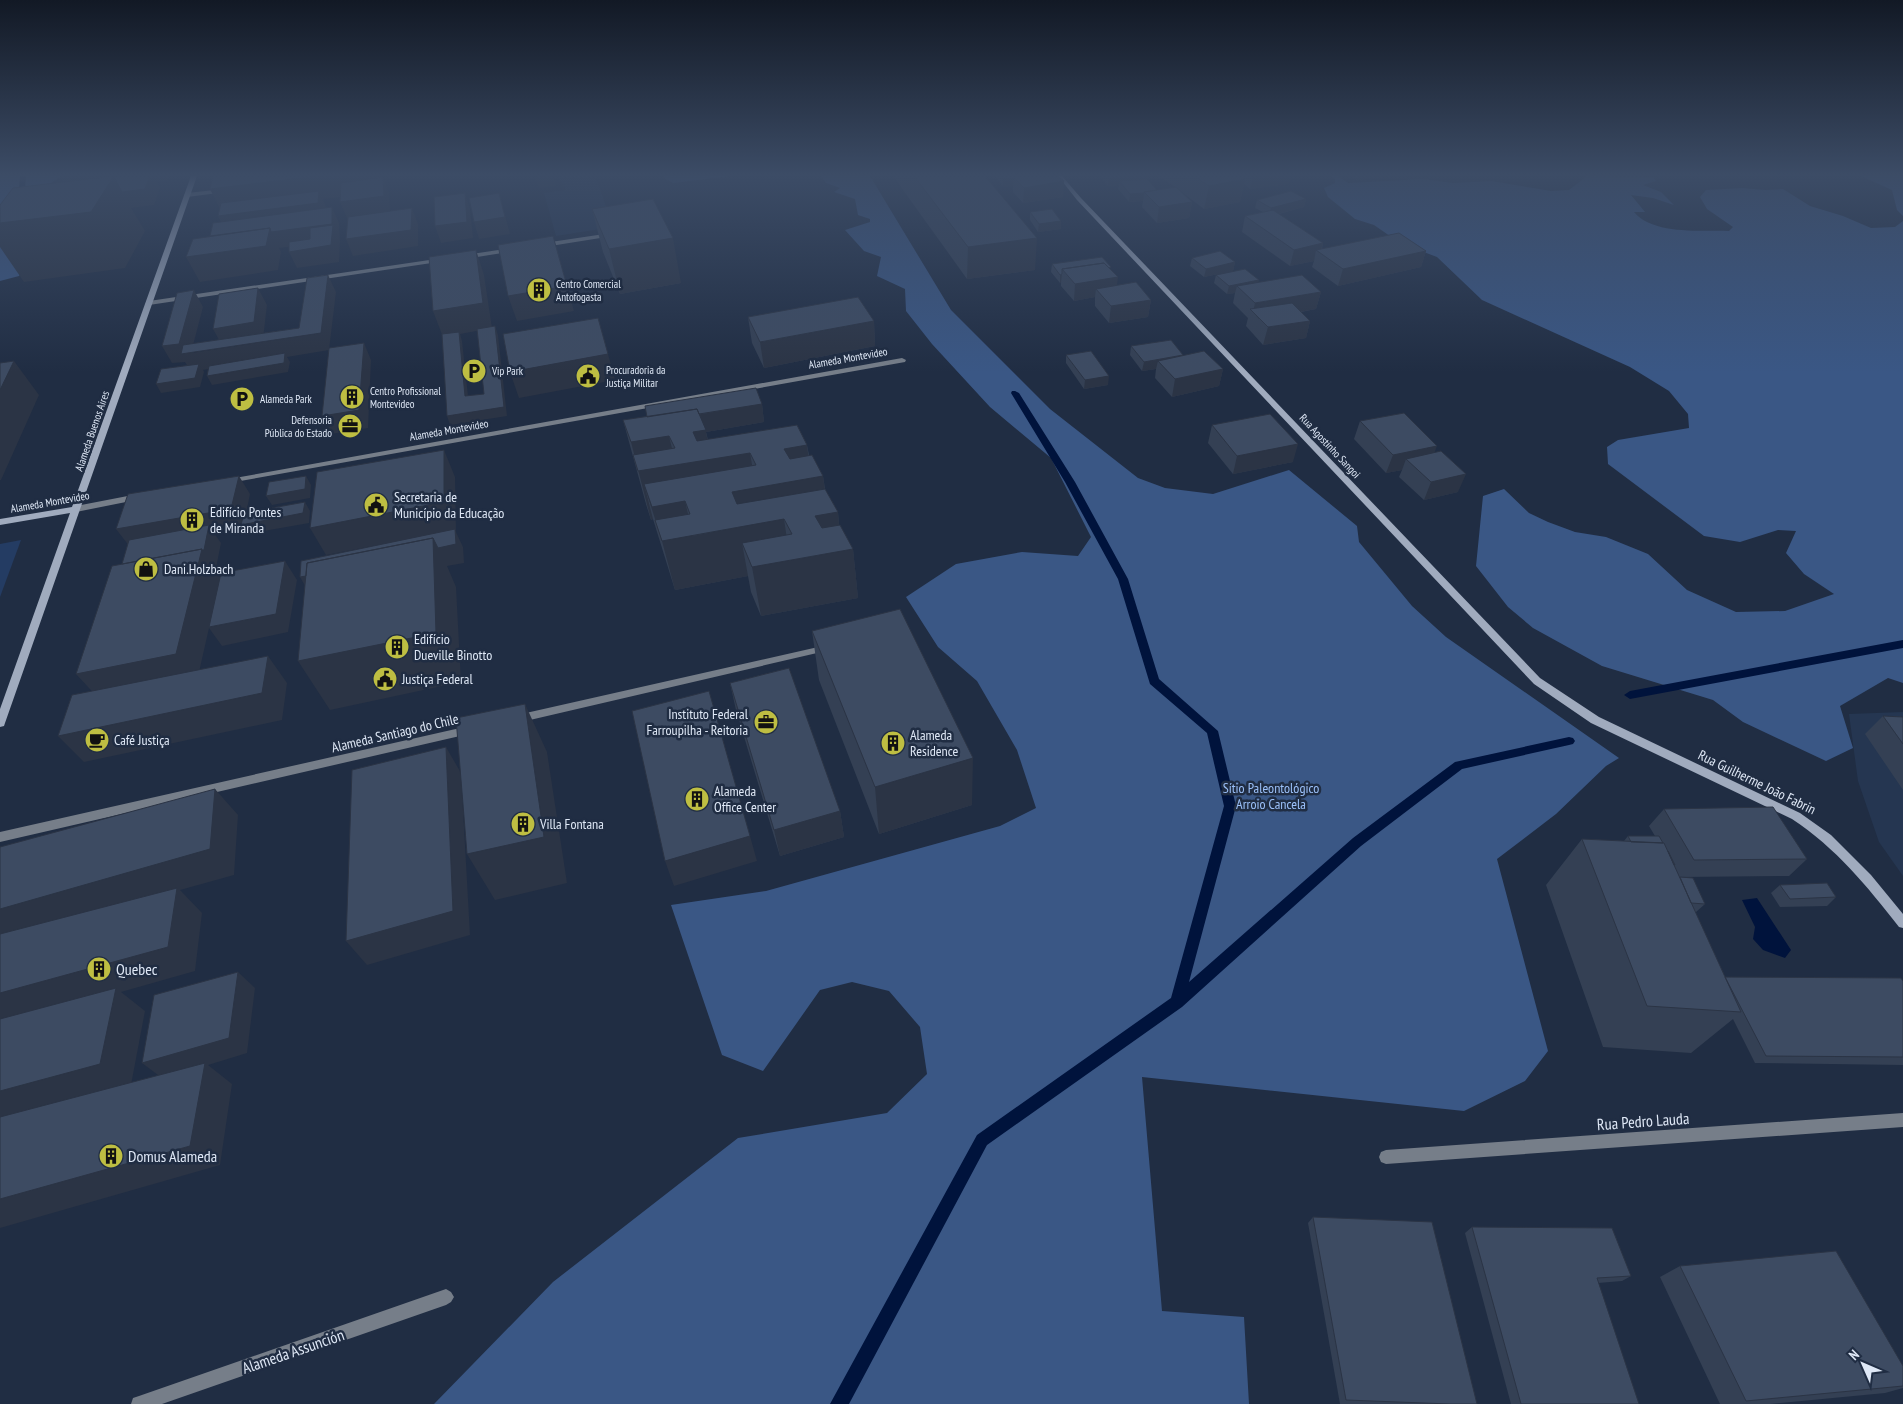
<svg xmlns="http://www.w3.org/2000/svg" width="1903" height="1404" viewBox="0 0 1903 1404" font-family="'PT Sans Narrow',sans-serif">
  <style>
    .built { fill: #253651 }
    .green { fill: #243c63 }
    .forest { fill: #3a5785 }
    .water { fill: #00133c }
    .lines { fill: none; stroke-linecap: round; stroke-linejoin: round }
    .stream { fill: #00133c; fill-rule: evenodd }
    .street { fill: #767e89; fill-rule: evenodd }
    .secondary { fill: #a0abbe; fill-rule: evenodd }
    .wall { fill: #344054 }
    .shaded-wall { fill: #2b3445; fill-rule: evenodd }
    .building { fill: #3d4b62; stroke: #2b3445 }
    .labels { text-anchor: middle; stroke-width: 5; stroke-linejoin: round; paint-order: stroke }
    .far-poi-label { font-size: 11px; fill: #dfe8f6; stroke: #202d43; text-anchor: start }
    .far-street-label { font-size: 11px; fill: #dfe8f6; stroke: #202d43 }
    .poi-label { font-size: 14px; fill: #dfe8f6; stroke: #202d43; text-anchor: start }
    .street-label { font-size: 14px; fill: #dfe8f6; stroke: #202d43 }
    .park-label { font-size: 14px; fill: #9bc0f9; stroke: #202d43 }
    .near-poi-label { font-size: 16px; fill: #dfe8f6; stroke: #202d43; text-anchor: start }
    .near-street-label { font-size: 16px; fill: #dfe8f6; stroke: #202d43 }
  </style>
  <rect width="100%" height="100%" fill="#202d43"/>
  <path class="built" d="M558 176H593L599 186 613 227 556 236 544 193 566 190Z
    M1903 712V876L1879 842 1858 781 1849 714Z"/>
  <path class="green" d="M21 540 0 597V544Z"/>
  <path class="forest" d="M0 176H61L51 183 47 239 19 276 0 281Z
    M664 176H731L673 183 664 178Z
    M821 176H870L951 310 1050 409 1138 478 1165 488 1213 494 1289 470 1357 526 1359 542 1412 606 1446 637 1619 758 1606 766 1556 814 1497 859 1548 1051 1525 1081 1464 1111 1142 1077 1162 1311 1244 1317 1249 1404H434L553 1282 738 1138 887 1113 927 1074 920 1027 889 991 852 982 820 990 763 1071 722 1055 671 905 766 891 1000 826 1036 808 1017 750 977 681 938 647 906 597 956 564 1022 552 1078 556 1091 537 1051 458 990 407 932 344 906 311 905 289 877 276 881 257 864 251 845 230 870 222V219L858 215 855 199 834 192 840 188 826 183Z
    M1330 176H1338L1348 183 1423 179 1453 183 1491 181 1551 191 1569 190 1586 177 1585 176 1653 177 1656 181 1643 185 1661 192 1674 205 1653 198 1631 195 1645 212H1634C1653 235 1701 230 1729 231L1733 227 1707 209 1700 197 1706 190 1742 188 1765 190 1783 189 1810 206 1843 216 1871 228 1895 227 1903 221V683L1888 678 1840 706 1853 748 1826 761 1743 722 1713 700 1602 666 1533 628 1508 607 1476 566 1483 496 1504 489 1529 513 1548 522 1575 532 1606 537 1648 554 1687 590 1736 612 1785 611 1834 594 1804 574 1786 553 1796 531 1778 530 1740 542 1704 536 1608 464 1607 447 1618 440 1689 428 1688 414 1669 391 1630 367 1482 300 1437 257 1400 243 1374 225 1355 219 1328 197 1324 188 1335 183V179Z
    M1861 176H1903V216L1897 210 1892 190Z"/>
  <path class="water" d="M1757 898 1791 950 1785 958 1763 950 1753 939 1755 927 1742 900Z"/>
  <g class="lines">
    <path class="stream" d="M20 176H26L24 201 21 203 18 201Z
      M1012 391H1015L1019 393 1075 482 1128 579 1159 679 1218 731 1236 806 1189 982 1353 838 1455 762 1569 737 1573 738 1575 741 1573 744 1569 745 1462 769 1361 846 1182 1007 987 1145 849 1404H830L977 1135 1171 998 1224 806 1207 733 1150 684 1118 579 1065 482 1011 393Z
      M1903 640V648L1630 699 1624 695 1630 691Z"/>
    <path class="street" d="M224 189 226 190V192L187 197 184 195 187 193Z
      M611 233 614 235 613 236 544 247 541 245 544 243Z
      M512 248 514 249V251L465 259 462 257 465 255Z
      M443 258 446 260 445 261 149 305 146 303 149 301Z
      M902 358 906 360 905 362 229 483 225 481 229 479Z
      M138 494 142 497 141 499 76 512 72 509 76 506Z
      M827 645 830 646 832 648 830 650 517 723 513 722 512 719 513 716 517 715Z
      M469 726 473 727 474 730 473 733 0 842V832Z
      M1903 1113V1127L1386 1164 1381 1162 1379 1157 1381 1152 1386 1150Z
      M446 1289 451 1292 454 1297 451 1302 446 1305 162 1404H131L133 1398 139 1396Z"/>
    <path class="secondary" d="M191 176H197L5 723 4 726 0 727V709L70 513 0 525V519L72 507Z
      M1058 176H1062L1081 198 1540 678 1599 717 1800 813 1831 835 1871 875 1903 914V928L1899 927C1867 886 1836 848 1792 819L1591 723 1534 684 1077 200Z"/>
  </g>
  <path class="wall" d="M893 176H985L1035 270 967 279Z
    M995 176H1058L1063 197 1023 203 1013 192V186L1003 187Z
    M1100 176H1147L1146 179 1157 190 1175 187 1159 176H1290L1288 184 1250 189 1244 184 1240 202 1204 209 1179 190 1192 202 1189 218 1157 223 1142 207 1143 201 1129 202 1118 189 1119 185 1108 186Z
    M1352 176H1393L1357 180Z
    M1306 199 1304 207 1279 214 1323 243 1322 249 1426 251 1421 267 1338 286 1312 267 1314 261 1290 266 1242 232 1245 216 1263 212 1255 208 1257 200Z
    M592 209 681 283 620 294 603 252Z
    M1030 212 1061 229 1038 232 1030 220Z
    M1192 258 1235 262 1233 271 1204 277 1190 266Z
    M1052 264 1110 269 1117 285 1151 300 1148 317 1109 323 1095 306V297L1074 301 1061 286V283H1060L1051 272Z
    M1216 275 1321 292 1316 309 1301 312 1310 321 1306 338 1263 345 1246 326 1248 318 1233 303 1235 293 1227 294 1214 283Z
    M748 317 874 321 875 346 764 368 752 343Z
    M1131 346 1183 355 1223 369 1219 386 1172 397 1155 378 1156 369 1142 371 1130 355Z
    M1066 355 1108 385 1084 389 1066 363Z
    M762 404 764 422 706 432 708 440 807 445 809 455 823 476 825 489 838 512 839 525 853 549 858 598 761 616 751 592 748 576 675 590 653 519 651 520 646 504 623 420Z
    M1360 421 1435 452 1458 492 1424 500 1399 477 1402 470 1386 473 1354 439Z
    M1212 425 1293 462 1233 474 1208 443Z
    M812 631 972 805 879 834 819 680Z
    M730 683 840 811 844 837 780 856 736 710Z
    M1883 716 1903 717V790L1865 734Z
    M1664 809 1807 859 1789 876 1681 877 1705 904 1696 912H1695L1725 977 1903 981V1065L1755 1063 1733 1019 1691 1053 1603 1047 1546 885 1582 839 1624 841 1628 836H1655L1649 826Z
    M1780 885 1836 897 1827 906 1780 907 1771 893Z
    M1313 1217 1477 1404H1340L1308 1223Z
    M1472 1227 1631 1276 1622 1281 1598 1283 1639 1404H1511L1465 1233Z
    M1680 1266 1903 1366V1388L1885 1393 1770 1404H1720L1660 1277Z"/>
  <path class="shaded-wall" d="M60 176H169L167 180 157 182 160 188 154 205 131 208 145 231 125 268 24 282 0 247V223L70 193Z
    M317 176H380L381 179V192L323 199 326 207 325 219 226 232 218 216 222 213 210 189Z
    M535 176H553L556 186 539 188Z
    M1136 176H1147L1146 182 1119 181V185L1108 186 1109 178Z
    M1253 176H1290L1288 184 1250 189Z
    M1358 176H1393L1357 180Z
    M383 177 389 192 390 212 347 218 340 202Z
    M1014 178 1013 186 1003 187V179Z
    M1245 179 1240 202 1204 209 1209 186Z
    M1064 181 1063 197 1023 203 1024 188Z
    M465 193 470 209 473 238 441 243 435 226Z
    M499 193 510 234 479 239 474 222Z
    M1144 193 1143 201 1129 202 1130 194Z
    M1306 199 1304 207 1269 216 1271 208Z
    M1192 202 1189 218 1157 223 1159 207Z
    M332 207 339 223 340 241 339 262 297 268 289 252 332 241 279 248 281 252 278 270 200 282 186 257Z
    M412 208 418 224V246L353 256 346 239Z
    M1061 221V229L1038 232 1039 224Z
    M553 236 574 311 517 321 508 296Z
    M673 238 681 283 620 294 609 249Z
    M1037 238 1035 270 967 279 968 247Z
    M1323 243 1320 253 1316 250 1314 261 1290 266 1294 250Z
    M476 250 484 275 492 328 460 334 462 341 469 405 433 311Z
    M1426 251 1421 267 1338 286 1343 269Z
    M1235 262 1233 271 1204 277 1206 269Z
    M1062 274 1061 283H1060V275Z
    M328 275 336 292 329 350 287 357 290 362 288 372 212 385 207 376 285 357 203 370 204 372 200 387 161 393 156 384 191 372 185 362 172 363 162 346 194 290 203 307 191 353 321 333Z
    M1118 277 1116 294 1096 289 1095 297 1074 301 1075 284Z
    M1259 280 1257 288 1237 286 1235 293 1227 294 1229 286Z
    M258 288 267 305 263 339 223 347 213 329Z
    M1321 292 1316 309 1259 319 1253 312 1255 303Z
    M1151 300 1148 317 1109 323 1111 306Z
    M874 321 875 346 764 368 760 342Z
    M1310 321 1306 338 1263 345 1268 327Z
    M495 326 498 335 507 416 450 425 447 416 504 407Z
    M364 343 371 360 368 428 331 434 322 416Z
    M608 354 615 380 519 398 510 372Z
    M1183 356 1158 361 1156 369 1142 371 1144 362Z
    M14 361 39 395 1 480H0V374Z
    M1223 369 1219 386 1172 397 1175 379Z
    M1109 376 1108 385 1084 389 1085 380Z
    M762 404 764 422 706 432 711 459 750 453 756 488 784 449 807 445 811 478 823 476 828 514 838 512 841 551 853 549 858 598 761 616 752 567 742 543 748 576 675 590 662 541 644 484 653 519 651 520 631 442 648 423ZM669 436 699 461 676 465ZM685 501 739 527 693 536ZM784 519 820 555 790 560Z
    M1298 444 1293 462 1233 474 1237 456Z
    M1437 446 1430 464 1406 459 1402 470 1386 473 1393 455Z
    M444 450 455 477 456 530H455L463 547 464 563 447 566 456 587 461 682 330 710 298 661 311 596 300 577 433 538 455 530 326 555 310 528Z
    M1466 474 1458 492 1424 500 1431 482Z
    M239 476 250 494 244 524 305 502 310 511 309 523 247 534 243 527 214 533 221 543 216 568 215 569 220 576 285 561 297 580 288 632 222 646 209 628 197 681 101 701 76 674 136 584 130 547 116 529Z
    M306 476 311 485 310 498 272 505 266 496Z
    M268 656 287 683 282 720 84 762 58 736Z
    M525 704 547 752 567 883 495 900 467 854Z
    M446 747 461 773 470 935 367 965 346 941Z
    M973 758 972 805 879 834 875 787Z
    M215 789 238 815 234 875 180 890 202 913 195 971 121 992 145 1011 131 1085 0 1122V909Z
    M840 811 844 837 780 856 774 830Z
    M750 836 757 861 674 886 665 861Z
    M238 972 255 988 247 1053 208 1065 232 1084 220 1165 0 1228V1199L162 1078 142 1063Z"/>
  <path class="building" d="M114 176 91 212 0 223V205L13 188Z
    M122 176H150L145 189 122 192 114 177Z
    M213 176H317L210 189Z
    M914 176H985L1037 238 968 247Z
    M1000 176H1022L1014 177V178L1003 179Z
    M1022 176H1058L1064 181 1024 188 1014 177Z
    M1107 176H1136L1109 178Z
    M1194 176H1240L1245 179 1209 186Z
    M383 177 384 196 340 202 341 183Z
    M1147 179 1157 190 1144 192V193L1130 194 1119 181Z
    M1176 187 1192 202 1159 207 1144 192Z
    M319 191 318 203 218 216 221 203Z
    M1291 191 1306 199 1271 208 1257 200Z
    M465 193 467 222 435 226 434 197Z
    M499 193 505 217 474 222 469 198Z
    M653 199 673 238 609 249 592 209Z
    M332 207V224L271 232 270 228 210 236 213 223Z
    M412 208 411 230 346 239 348 217Z
    M1052 209 1061 221 1039 224 1030 212Z
    M1273 210 1323 243 1294 250 1245 216Z
    M333 225 331 245 289 252V242L310 239V228Z
    M270 228 266 246 186 257 193 239Z
    M1399 233 1426 251 1343 269 1316 250Z
    M553 236 567 286 508 296 498 245Z
    M476 250 483 303 433 311 429 257Z
    M1220 251 1235 262 1206 269 1192 258Z
    M1102 257 1111 267 1109 268 1104 263 1062 269V274L1060 275 1052 264Z
    M1104 263 1118 277 1075 284 1062 269Z
    M1245 269 1259 280 1229 286 1216 275Z
    M328 275 321 333 181 354 183 345 299 328 307 278Z
    M1302 275 1321 292 1255 303 1237 286Z
    M1136 282 1151 300 1111 306 1096 289Z
    M258 288 254 322 213 329 219 294Z
    M194 290 179 344 162 346 177 293Z
    M858 297 874 321 760 342 748 317Z
    M1292 303 1310 321 1268 327 1250 309Z
    M598 318 608 354 510 372 503 334Z
    M495 326 504 407 447 416 442 334 459 332 465 396 484 394 477 329Z
    M1171 340 1183 355 1144 362 1131 346Z
    M364 343 359 410 322 416 329 348Z
    M1091 351 1109 376 1085 380 1066 355Z
    M1204 351 1223 369 1175 379 1158 361Z
    M285 353 284 363 207 376 209 366Z
    M14 361 0 390V363Z
    M199 364 195 378 156 384 161 369Z
    M756 388 762 404 699 414 697 409 647 417 645 406Z
    M697 409 706 430 693 432 697 441 797 425 807 445 784 449 790 459 812 455 823 476 732 492 737 504 825 489 838 512 815 516 822 528 840 525 853 549 752 567 742 543 792 534 784 519 662 541 655 520 690 514 685 501 652 507 644 484 756 465 750 453 638 471 633 455 675 448 669 436 631 442 623 420Z
    M1404 413 1437 446 1393 455 1360 421Z
    M1270 414 1298 444 1237 456 1212 425Z
    M444 450V502L310 528 317 472Z
    M1441 451 1466 474 1431 482 1406 459Z
    M239 476 231 509 116 529 128 494Z
    M306 476 305 489 266 496 269 482Z
    M305 502 303 513 241 525 244 513Z
    M209 525 204 550H201L202 549 122 564 129 540Z
    M455 529 456 544 438 548 433 538 307 563 306 576 300 577 301 561Z
    M433 538 436 633 298 661 307 563Z
    M202 549 176 654 76 674 112 566Z
    M285 561 276 614 209 627 221 573Z
    M900 609 973 758 875 787 812 631Z
    M268 656 262 693 58 736 72 695Z
    M789 668 840 811 774 830 730 683Z
    M709 691 750 836 665 861 632 711Z
    M525 704 544 837 467 854 456 718Z
    M1883 716 1903 717V744Z
    M446 747 453 911 346 941 352 770Z
    M215 789 210 849 0 909V847Z
    M1773 807 1807 859 1694 860 1664 809Z
    M1628 836H1659L1663 843 1631 842Z
    M1582 839 1664 843 1741 1012 1647 1006Z
    M1668 851 1675 865H1674Z
    M1680 877 1693 878 1705 904 1691 903Z
    M1827 883 1836 897 1790 899 1780 885Z
    M177 888 168 947 0 993V934Z
    M238 972 229 1038 142 1063 154 995Z
    M1725 977 1901 978 1903 981V1057L1766 1056Z
    M116 988 100 1064 0 1091V1019Z
    M205 1063 190 1146 0 1199V1117Z
    M1313 1217 1432 1222 1477 1404H1450L1346 1400Z
    M1472 1227 1612 1228 1631 1276 1597 1278 1639 1404H1521Z
    M1836 1251 1903 1366V1386L1746 1401 1680 1266Z"/>
  <linearGradient id="sky" x2="0" y2="1"><stop stop-color="#121925"/><stop offset="0.47" stop-color="#3c4c66"/><stop offset="1" stop-color="#3c4c66" stop-opacity="0"/></linearGradient>
  <rect width="1903" height="372" fill="url(#sky)"/>
  <defs>
    <symbol id="building-disc" viewBox="-11 -11 22 22"><circle r="9.5" fill="#bebe42" stroke="#202d43"/><path d="M-4-6H4V6H1V3H-1V6H-4ZM-2.5-4.3h1.7v1.8h-1.7ZM.8-4.3h1.7v1.8H.8ZM-2.5-1h1.7V.8h-1.7ZM.8-1h1.7V.8H.8Z" fill="#111"/></symbol>
    <symbol id="parking-disc" viewBox="-11 -11 22 22"><circle r="9.5" fill="#bebe42" stroke="#202d43"/><path d="M-3.5-5.5H1a3.5 3.5 0 0 1 0 7H-1V5.5H-3.5ZM-1-3.4V-.6H.8a1.4 1.4 0 0 0 0-2.8Z" fill="#111"/></symbol>
    <symbol id="civic-disc" viewBox="-11 -11 22 22"><circle r="9.5" fill="#bebe42" stroke="#202d43"/><path d="M-.6-6.5H3V-4.5H.6V-3L4-1V1h2V6H-6V1h2V-1L-.6-3ZM-1.2 2.5V6h2.4V2.5Z" fill="#111"/></symbol>
    <symbol id="office-disc" viewBox="-11 -11 22 22"><circle r="9.5" fill="#bebe42" stroke="#202d43"/><path d="M-6-3h4V-5.5h4V-3h4V5H-6ZM-1-4.5V-3h2v-1.5ZM-6 0V1H6V0Z" fill="#111"/></symbol>
    <symbol id="shop-disc" viewBox="-11 -11 22 22"><circle r="9.5" fill="#bebe42" stroke="#202d43"/><path d="M-5-2.5h2.3a2.7 3.5 0 0 1 5.4 0H5L5.5 6h-11ZM-1.5-2.5h3a1.5 2.3 0 0 0-3 0Z" fill="#111"/></symbol>
    <symbol id="cafe-disc" viewBox="-11 -11 22 22"><circle r="9.5" fill="#bebe42" stroke="#202d43"/><path d="M-5.5-4.5H6V0H3Q3 3.5 0 3.5H-2.5Q-5.5 3.5-5.5 0ZM3-3.2v2h1.7v-2ZM-6 4.5H4V6H-6Z" fill="#111"/></symbol>
  </defs>
  <g fill-rule="evenodd">
    <use href="#building-disc" x="525" y="276" width="28" height="28"/>
    <use href="#parking-disc" x="460" y="357" width="28" height="28"/>
    <use href="#civic-disc" x="574" y="362" width="28" height="28"/>
    <use href="#building-disc" x="338" y="383" width="28" height="28"/>
    <use href="#parking-disc" x="228" y="385" width="28" height="28"/>
    <use href="#office-disc" x="336" y="412" width="28" height="28"/>
    <use href="#civic-disc" x="362" y="491" width="28" height="28"/>
    <use href="#building-disc" x="178" y="506" width="28" height="28"/>
    <use href="#shop-disc" x="132" y="555" width="28" height="28"/>
    <use href="#building-disc" x="383" y="633" width="28" height="28"/>
    <use href="#civic-disc" x="371" y="665" width="28" height="28"/>
    <use href="#office-disc" x="752" y="708" width="28" height="28"/>
    <use href="#cafe-disc" x="83" y="726" width="28" height="28"/>
    <use href="#building-disc" x="879" y="729" width="28" height="28"/>
    <use href="#building-disc" x="683" y="785" width="28" height="28"/>
    <use href="#building-disc" x="509" y="810" width="28" height="28"/>
    <use href="#building-disc" x="85" y="955" width="28" height="28"/>
    <use href="#building-disc" x="97" y="1142" width="28" height="28"/>
  </g>
  <g class="labels">
    <g class="far-poi-label">
      <text x="556" y="288">Centro Comercial<tspan x="556" dy="13">Antofogasta</tspan></text>
      <text x="606" y="374">Procuradoria da<tspan x="606" dy="13">Justiça Militar</tspan></text>
      <text x="492" y="375">Vip Park</text>
      <text x="370" y="395">Centro Profissional<tspan x="370" dy="13">Montevideo</tspan></text>
      <text x="260" y="403">Alameda Park</text>
      <text x="332" y="424" text-anchor="end">Defensoria<tspan x="332" dy="13">Pública do Estado</tspan></text>
    </g>
    <g class="far-street-label">
      <text transform="translate(848 358) rotate(-10)" y="4">Alameda Montevideo</text>
      <text transform="translate(449 430) rotate(-10)" y="4">Alameda Montevideo</text>
      <text transform="translate(92 431) rotate(-71)" y="4">Alameda Buenos Aires</text>
      <text transform="translate(1330 446) rotate(47)" y="4">Rua Agostinho Sangoi</text>
      <text transform="translate(50 502) rotate(-10)" y="4">Alameda Montevideo</text>
    </g>
    <g class="poi-label">
      <text x="394" y="502">Secretaria de<tspan x="394" dy="16">Município da Educação</tspan></text>
      <text x="210" y="517">Edifício Pontes<tspan x="210" dy="16">de Miranda</tspan></text>
      <text x="164" y="574">Dani.Holzbach</text>
      <text x="414" y="644">Edifício<tspan x="414" dy="16">Dueville Binotto</tspan></text>
      <text x="402" y="684">Justiça Federal</text>
      <text x="748" y="719" text-anchor="end">Instituto Federal<tspan x="748" dy="16">Farroupilha - Reitoria</tspan></text>
      <text x="910" y="740">Alameda<tspan x="910" dy="16">Residence</tspan></text>
      <text x="114" y="745">Café Justiça</text>
      <text x="714" y="796">Alameda<tspan x="714" dy="16">Office Center</tspan></text>
      <text x="540" y="829">Villa Fontana</text>
    </g>
    <g class="street-label">
      <text transform="translate(395 733) rotate(-13)" y="5">Alameda Santiago do Chile</text>
      <text transform="translate(1757 782) rotate(26)" y="5">Rua Guilherme João Fabrin</text>
    </g>
    <g class="park-label">
      <text x="1271" y="793">Sítio Paleontológico<tspan x="1271" dy="16">Arroio Cancela</tspan></text>
    </g>
    <g class="near-poi-label">
      <text x="116" y="975">Quebec</text>
      <text x="128" y="1162">Domus Alameda</text>
    </g>
    <g class="near-street-label">
      <text transform="translate(1643 1121) rotate(-4)" y="6">Rua Pedro Lauda</text>
      <text transform="translate(293 1351) rotate(-19)" y="6">Alameda Assunción</text>
    </g>
  </g>
  <g transform="translate(1863 1364) rotate(315)" stroke="#202d43" stroke-width="4" paint-order="stroke">
  <path d="M0-4L9 19L0 12L-9 19Z" fill="#dfe8f6"/>
  <text y="-8" font-size="14" font-weight="bold" text-anchor="middle" fill="#dfe8f6">N</text>
  </g>
</svg>
